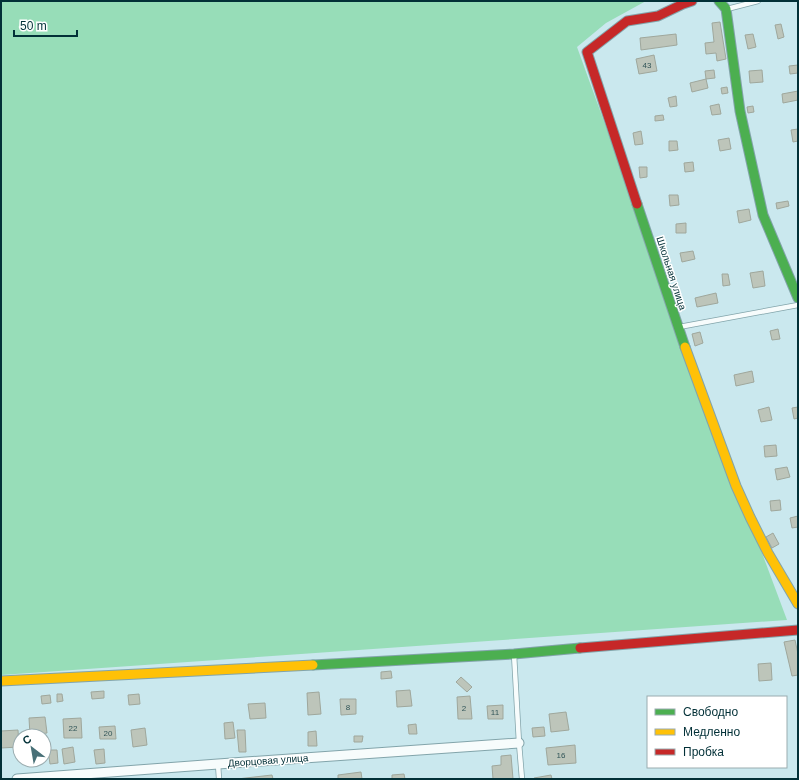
<svg xmlns="http://www.w3.org/2000/svg" width="799" height="780" viewBox="0 0 799 780" font-family="Arial,sans-serif">
  <style>
    .green { fill: #97ddb8 }
    .building { fill: #bdc5ba; stroke: #9fa79c }
    .lines { fill: none; stroke-linecap: round; stroke-linejoin: round }
    .lane-casing { stroke: #82a4aa; stroke-width: 6 }
    .street-casing { stroke: #82a4aa; stroke-width: 11 }
    .fast-casing { stroke: #82a4aa; stroke-width: 11 }
    .slow-casing { stroke: #82a4aa; stroke-width: 11 }
    .jam-casing { stroke: #82a4aa; stroke-width: 11 }
    .lane { stroke: #f7fcfc; stroke-width: 4.5 }
    .street { stroke: #f7fcfc; stroke-width: 9 }
    .fast { stroke: #4caf50; stroke-width: 9 }
    .slow { stroke: #ffc107; stroke-width: 9 }
    .jam { stroke: #c62828; stroke-width: 9 }
    .labels { text-anchor: middle; stroke-width: 3; stroke-linejoin: round; paint-order: stroke }
    .number-label { font-size: 8px; fill: #315558 }
    .street-label { font-size: 10px; fill: #023037; stroke: #fff }
  </style>
  <rect width="100%" height="100%" fill="#cae8ee"/>
  <path class="green" d="M1 1H646L606 23 577 47 672 309 678 328 787 620 1 675Z"/>
  <path class="building" d="M720 22 726 59 717 61 716 53 706 54 705 43 714 42 712 23Z
    M781 24 784 37 778 39 775 25Z
    M676 34 677 45 641 50 640 38Z
    M753 34 756 47 748 49 745 35Z
    M654 55 657 71 639 74 636 59Z
    M798 65V73L790 74 789 66Z
    M714 70 715 78 706 79 705 71Z
    M762 70 763 82 750 83 749 71Z
    M706 79 708 88 692 92 690 83Z
    M727 87 728 93 722 94 721 88Z
    M798 91V100L783 103 782 94Z
    M676 96 677 106 670 107 668 98Z
    M719 104 721 114 712 115 710 106Z
    M753 106 754 112 748 113 747 107Z
    M663 115 664 120 655 121V116Z
    M798 129V141L793 142 791 130Z
    M641 131 643 144 635 145 633 133Z
    M729 138 731 149 720 151 718 140Z
    M669 141H677L678 150 669 151Z
    M693 162 694 171 685 172 684 163Z
    M639 167H647V177L640 178Z
    M669 195H678L679 205 670 206Z
    M788 201 789 206 777 209 776 203Z
    M749 209 751 220 739 223 737 211Z
    M686 223V233H676V224Z
    M693 251 695 259 682 262 680 253Z
    M763 271 765 286 753 288 750 273Z
    M722 274H728L730 285 723 286Z
    M716 293 718 303 697 307 695 298Z
    M778 329 780 339 772 340 770 331Z
    M700 332 703 343 695 346 692 334Z
    M752 371 754 382 736 386 734 375Z
    M769 407 772 420 761 422 758 410Z
    M798 407V418L794 419 792 408Z
    M776 445 777 456 765 457 764 446Z
    M787 467 790 477 777 480 775 469Z
    M780 500 781 510 771 511 770 501Z
    M798 516V527L792 528 790 518Z
    M773 533 779 544 772 548 766 537Z
    M795 640 798 654V675L792 676 784 642Z
    M771 663 772 680 759 681 758 664Z
    M391 671 392 678 381 679V672Z
    M461 677 472 687 467 692 456 682Z
    M410 690 412 706 397 707 396 691Z
    M104 691V698L92 699 91 692Z
    M319 692 321 714 308 715 307 693Z
    M57 694H62L63 701 57 702Z
    M139 694 140 704 129 705 128 695Z
    M50 695 51 703 42 704 41 696Z
    M470 696 472 719H458L457 697Z
    M340 699H356V714L341 715Z
    M265 703 266 718 250 719 248 704Z
    M503 705V719H488L487 706Z
    M566 712 569 730 551 732 549 714Z
    M45 717 47 733 30 735 29 718Z
    M81 718 82 738H64L63 719Z
    M233 722 235 738 225 739 224 723Z
    M416 724 417 734H409L408 725Z
    M115 726 116 739H100L99 727Z
    M544 727 545 736 533 737 532 728Z
    M145 728 147 745 133 747 131 730Z
    M18 730 19 747 1 748V731Z
    M237 730H245L246 752H239Z
    M316 731 317 746H308V732Z
    M354 736H363L362 742H354Z
    M575 745 576 763 548 765 546 748Z
    M73 747 75 762 64 764 62 749Z
    M104 749 105 763 96 764 94 750Z
    M48 750H57L58 763 50 764Z
    M511 755 513 779H493L492 766 501 765V756Z
    M361 772 362 779H338V775Z
    M404 774 405 779H392V775Z
    M272 775 273 779H237Z
    M551 775 552 779H535L534 778Z"/>
  <g class="lines">
    <defs>
      <path id="lane" d="M727 9 758 1
        M679 327 798 305
        M514 654 519 743 522 779
        M218 764 219 779"/>
      <path id="street" d="M17 779 218 764 519 743"/>
      <path id="fast" d="M719 1 726 9 740 111 763 215 798 298
        M637 204 685 347
        M313 665 514 654 580 648"/>
      <path id="slow" d="M685 347 736 486 750 517 768 553 798 604
        M1 681 313 665"/>
      <path id="jam" d="M637 204 587 52 627 21 658 16 683 4 692 1
        M580 648 798 630"/>
    </defs>
    <use href="#lane" class="lane-casing"/>
    <use href="#street" class="street-casing"/>
    <use href="#fast" class="fast-casing"/>
    <use href="#slow" class="slow-casing"/>
    <use href="#jam" class="jam-casing"/>
    <use href="#lane" class="lane"/>
    <use href="#street" class="street"/>
    <use href="#fast" class="fast"/>
    <use href="#slow" class="slow"/>
    <use href="#jam" class="jam"/>
  </g>
  <g class="labels">
    <g class="number-label">
      <text x="647" y="68">43</text>
      <text x="348" y="710">8</text>
      <text x="464" y="711">2</text>
      <text x="495" y="715">11</text>
      <text x="73" y="731">22</text>
      <text x="108" y="736">20</text>
      <text x="561" y="758">16</text>
    </g>
    <g class="street-label">
      <text transform="translate(672 273) rotate(72)" y="4">Школьная улица</text>
      <text transform="translate(268 760) rotate(-4)" y="4">Дворцовая улица</text>
    </g>
  </g>
  <rect width="799" height="780" fill="none" stroke="#023037" stroke-width="4"/>
  <rect x="647" y="696" width="140" height="72" fill="#ffffff" stroke="#9aacaf"/>
  <rect x="655" y="709" width="20" height="6" fill="#4caf50" stroke="#9aacaf"/>
  <text x="683" y="716" font-size="12" fill="#023037">Свободно</text>
  <rect x="655" y="729" width="20" height="6" fill="#ffc107" stroke="#9aacaf"/>
  <text x="683" y="736" font-size="12" fill="#023037">Медленно</text>
  <rect x="655" y="749" width="20" height="6" fill="#c62828" stroke="#9aacaf"/>
  <text x="683" y="756" font-size="12" fill="#023037">Пробка</text>
  <g transform="translate(32 748) rotate(329)"><circle r="19" fill="#ffffff" stroke="#9aacaf"/>
  <path d="M0-3L7 15L0 10L-7 15Z" fill="#487077"/>
  <text y="-6" font-size="11" font-weight="bold" text-anchor="middle" fill="#023037">С</text>
  </g>
  <path d="M14 30v6h63v-6" fill="none" stroke="#023037" stroke-width="2"/>
  <text x="20" y="30" font-size="12" fill="#023037" stroke="#ffffff" stroke-width="3" paint-order="stroke">50 m</text>
</svg>
